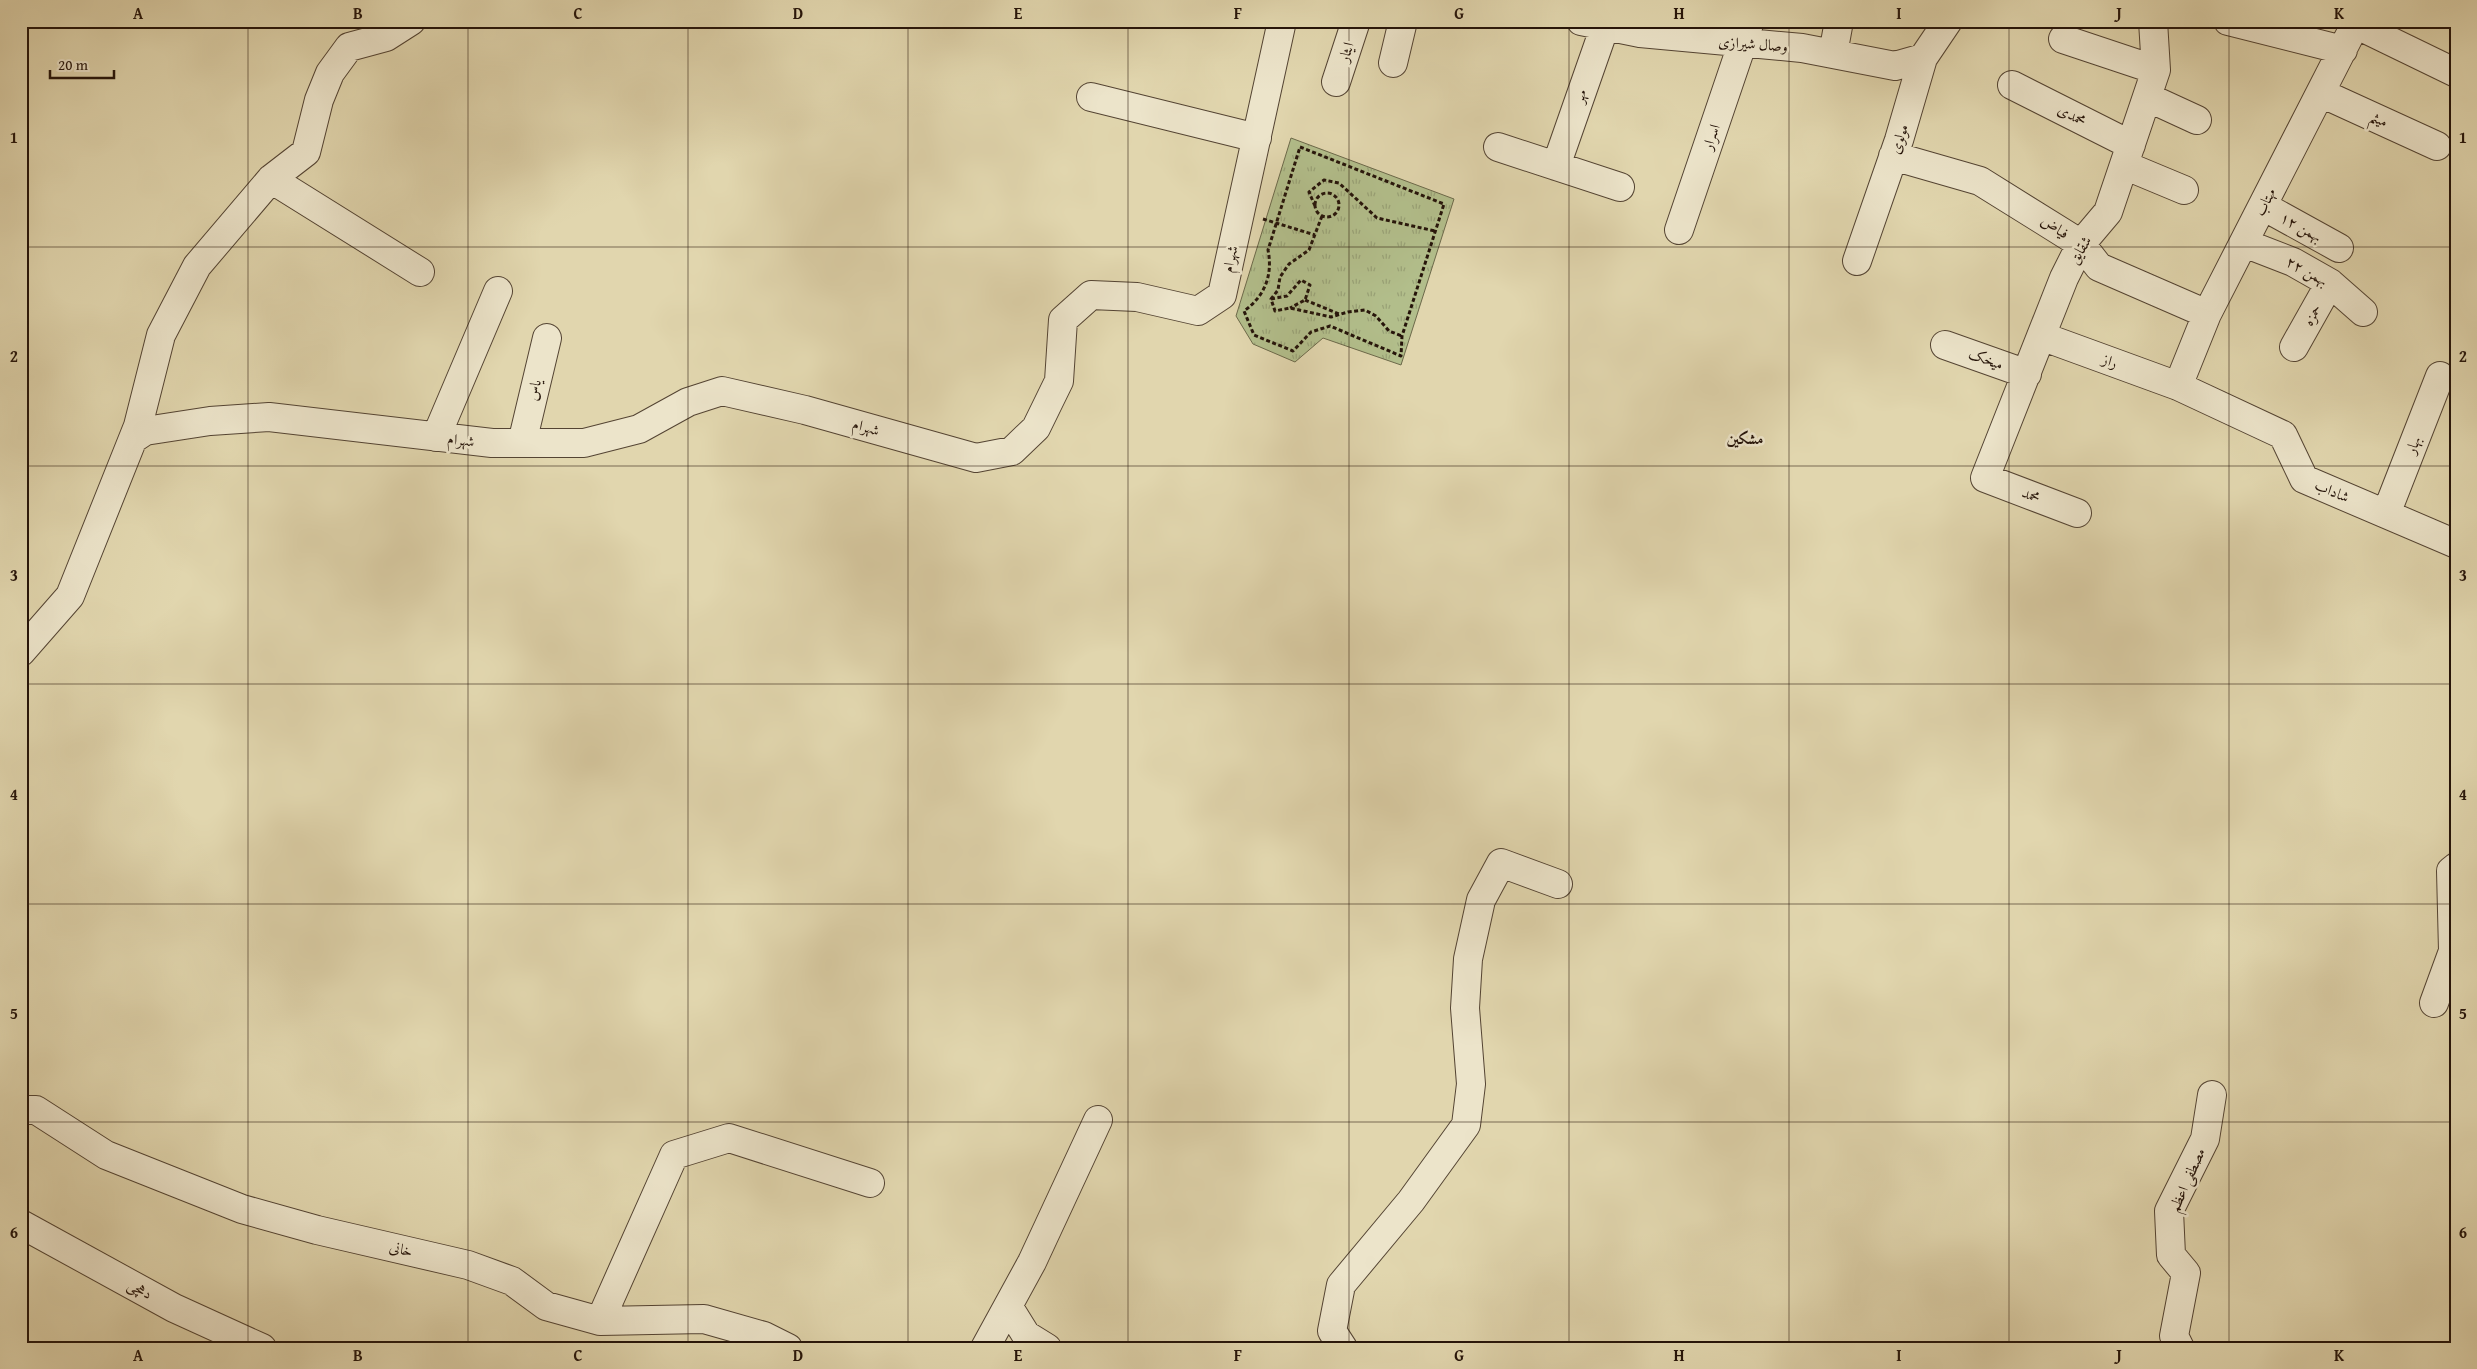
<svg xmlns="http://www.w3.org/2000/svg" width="2477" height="1369" viewBox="0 0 2477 1369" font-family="'Gentium Book Plus',Amiri,serif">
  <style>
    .park { fill: url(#park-tufts); stroke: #6c694a }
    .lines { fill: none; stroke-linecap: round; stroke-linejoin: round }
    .minor-casing { stroke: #544433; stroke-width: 30 }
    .path { stroke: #25140a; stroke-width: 3; stroke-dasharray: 4 2.5; stroke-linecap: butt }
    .minor { stroke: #ece4ca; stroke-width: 28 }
    .grid { fill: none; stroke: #25140a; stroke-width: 1; stroke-opacity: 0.55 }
    .labels { text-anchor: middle; stroke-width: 5; stroke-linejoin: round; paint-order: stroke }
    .street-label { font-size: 15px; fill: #25140a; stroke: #ece4ca }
    .neighbourhood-label { font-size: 16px; font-weight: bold; fill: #25140a; stroke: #ece4ca }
    .neatline { fill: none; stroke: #25140a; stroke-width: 2 }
    .grid-label { font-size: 16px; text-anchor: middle; font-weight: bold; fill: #25140a }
  </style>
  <defs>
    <pattern id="park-tufts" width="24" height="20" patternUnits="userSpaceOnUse" patternTransform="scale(1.25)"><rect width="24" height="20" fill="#b2be8b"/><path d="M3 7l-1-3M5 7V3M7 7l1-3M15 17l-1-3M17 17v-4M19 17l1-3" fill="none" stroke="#99a277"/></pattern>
  </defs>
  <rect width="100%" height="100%" fill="#e1d6ae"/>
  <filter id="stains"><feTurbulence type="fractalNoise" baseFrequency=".004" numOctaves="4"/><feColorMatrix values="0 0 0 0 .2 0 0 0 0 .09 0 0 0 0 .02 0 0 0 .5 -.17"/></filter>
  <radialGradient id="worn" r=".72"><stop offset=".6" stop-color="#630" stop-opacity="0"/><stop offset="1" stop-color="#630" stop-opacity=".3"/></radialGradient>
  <path class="park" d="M1291 138 1454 199 1401 365 1323 338 1295 362 1253 344 1236 316Z"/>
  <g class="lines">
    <defs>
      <path id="minor" d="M1581 21 1640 33 1802 48 1895 66 1923 58
        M2228 21 2343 50
        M2355 24 2456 73
        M2063 39 2156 70
        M1833 54 1839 21
        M1393 63 1403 21
        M1336 82 1356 21
        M2012 85 2131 145
        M2321 93 2437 146
        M1091 97 1257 138
        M2147 97 2197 120
        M1498 147 1620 187
        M1893 156 1980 181 2081 244 2099 267 2207 314
        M2124 165 2184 190
        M1556 166 1605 26
        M271 179 420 272
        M2263 206 2339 248
        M1679 230 1750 21
        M2244 243 2293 262 2330 283 2363 312
        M1857 261 1899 140 1923 58 1948 21
        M2041 336 2178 386 2283 435 2304 479 2456 544
        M1945 345 2027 374
        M2294 347 2330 283
        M2178 386 2207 314 2357 21
        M436 437 498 291
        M133 439 145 431 210 421 269 417 492 443H584L639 429 688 402 722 391 805 410 976 458 1012 451 1036 428 1059 381 1063 320 1091 295 1137 297 1198 311 1222 295 1282 21
        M522 443 547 338
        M2077 513 1985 478 2064 278 2081 244 2108 212 2156 70 2153 21
        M2386 514 2440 376
        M21 652 70 596 138 426 161 335 197 266 271 179 306 152 319 100 330 73 349 47 386 37 411 21
        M2434 1003 2453 951 2451 871 2456 867
        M21 1110H36L106 1155 242 1209 317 1230 468 1265 512 1281 546 1306 600 1321 704 1319 764 1336 788 1348
        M21 1224 174 1308 262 1348
        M1008 1306 1026 1335 1047 1348
        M600 1321 674 1155 729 1138 870 1183
        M985 1348 1032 1262 1098 1120
        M1343 1348 1332 1331 1341 1285 1411 1201 1466 1125 1471 1084 1465 1008 1468 959 1481 900 1501 863 1558 884
        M2180 1348 2174 1336 2186 1273 2171 1255 2169 1211 2205 1139 2212 1095"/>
    </defs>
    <use href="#minor" class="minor-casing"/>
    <path class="path" d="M1300 147 1444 204 1402 336 1401 356 1330 326 1311 332 1293 351 1254 335 1244 311C1265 296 1273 275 1268 250Z
      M1315 205a12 12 0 1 1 24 0a12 12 0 1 1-24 0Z
      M1315 206 1309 192 1324 180 1339 183 1377 218 1435 231
      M1322 216 1309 250 1289 264 1280 277 1278 290 1271 299 1275 311 1290 308 1331 317 1348 312 1365 310 1376 316 1389 331 1402 336
      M1263 219 1315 235
      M1271 299 1287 296 1301 280 1310 285 1305 300 1290 308
      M1305 300 1339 314"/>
    <use href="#minor" class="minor"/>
  </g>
  <path class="grid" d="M248 21V1348M468 21V1348M688 21V1348M908 21V1348M1128 21V1348M1349 21V1348M1569 21V1348M1789 21V1348M2009 21V1348M2229 21V1348M21 247H2456M21 466H2456M21 684H2456M21 904H2456M21 1122H2456"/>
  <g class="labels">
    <g class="street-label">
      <text transform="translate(1753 44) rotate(4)" y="5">وصال شیرازی</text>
      <text transform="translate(1346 52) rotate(-72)" y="5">ایثار</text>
      <text transform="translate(1580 96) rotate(-71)" y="5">مهر</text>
      <text transform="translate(2072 115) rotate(27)" y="5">محمدی</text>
      <text transform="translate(2379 119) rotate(25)" y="5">میثم</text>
      <text transform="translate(1711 137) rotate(-71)" y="5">اسرار</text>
      <text transform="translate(1899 139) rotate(-72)" y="5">مولوی</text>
      <text transform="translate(2265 202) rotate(-63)" y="5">مهتاب</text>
      <text transform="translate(2055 227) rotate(33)" y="5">فیاض</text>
      <text transform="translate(2301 227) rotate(29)" y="5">۱۲ بهمن</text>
      <text transform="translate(2080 250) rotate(-58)" y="5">شقایق</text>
      <text transform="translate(1230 259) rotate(-78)" y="5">شهرام</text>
      <text transform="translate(2307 271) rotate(29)" y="5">۲۲ بهمن</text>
      <text transform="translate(2312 315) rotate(-61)" y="5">حمزه</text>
      <text transform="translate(1986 359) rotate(20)" y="5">میخک</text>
      <text transform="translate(2110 361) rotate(20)" y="5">راز</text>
      <text transform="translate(534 390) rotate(-77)" y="5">یاس</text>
      <text transform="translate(866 427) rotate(16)" y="5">شهرام</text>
      <text transform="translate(461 440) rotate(7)" y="5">شهرام</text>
      <text transform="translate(2413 445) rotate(-69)" y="5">بهار</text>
      <text transform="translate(2332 491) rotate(23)" y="5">شاداب</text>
      <text transform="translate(2031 495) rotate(21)" y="5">محمد</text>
      <text transform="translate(2187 1180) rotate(-66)" y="5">مصطفی اعظم</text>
      <text transform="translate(401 1249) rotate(13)" y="5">خانی</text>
      <text transform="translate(140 1289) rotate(28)" y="5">دهچی</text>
    </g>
    <g class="neighbourhood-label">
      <text x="1745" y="444">مشکین</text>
    </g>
  </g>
  <rect width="2477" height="1369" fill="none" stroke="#e1d6ae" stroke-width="55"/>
  <path d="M50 70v8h64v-8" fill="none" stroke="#25140a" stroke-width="2.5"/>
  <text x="58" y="70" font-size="15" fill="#25140a" stroke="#ece4ca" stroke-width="4" paint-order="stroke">20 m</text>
  <rect x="28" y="28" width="2422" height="1314" class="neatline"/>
  <g class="grid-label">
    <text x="138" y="19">A</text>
    <text x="358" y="19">B</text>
    <text x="578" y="19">C</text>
    <text x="798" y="19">D</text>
    <text x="1018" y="19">E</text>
    <text x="1238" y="19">F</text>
    <text x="1459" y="19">G</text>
    <text x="1679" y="19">H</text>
    <text x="1899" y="19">I</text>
    <text x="2119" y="19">J</text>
    <text x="2339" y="19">K</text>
    <text x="14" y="143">1</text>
    <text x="2463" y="143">1</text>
    <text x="14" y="362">2</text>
    <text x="2463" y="362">2</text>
    <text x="14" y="581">3</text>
    <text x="2463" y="581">3</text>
    <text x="14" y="800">4</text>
    <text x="2463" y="800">4</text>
    <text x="14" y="1019">5</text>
    <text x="2463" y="1019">5</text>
    <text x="14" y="1238">6</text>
    <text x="2463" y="1238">6</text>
    <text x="138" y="1361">A</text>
    <text x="358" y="1361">B</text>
    <text x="578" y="1361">C</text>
    <text x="798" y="1361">D</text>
    <text x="1018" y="1361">E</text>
    <text x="1238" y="1361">F</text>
    <text x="1459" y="1361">G</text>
    <text x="1679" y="1361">H</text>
    <text x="1899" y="1361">I</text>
    <text x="2119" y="1361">J</text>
    <text x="2339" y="1361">K</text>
  </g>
  <rect width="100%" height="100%" filter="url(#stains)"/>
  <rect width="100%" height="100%" fill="url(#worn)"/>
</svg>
